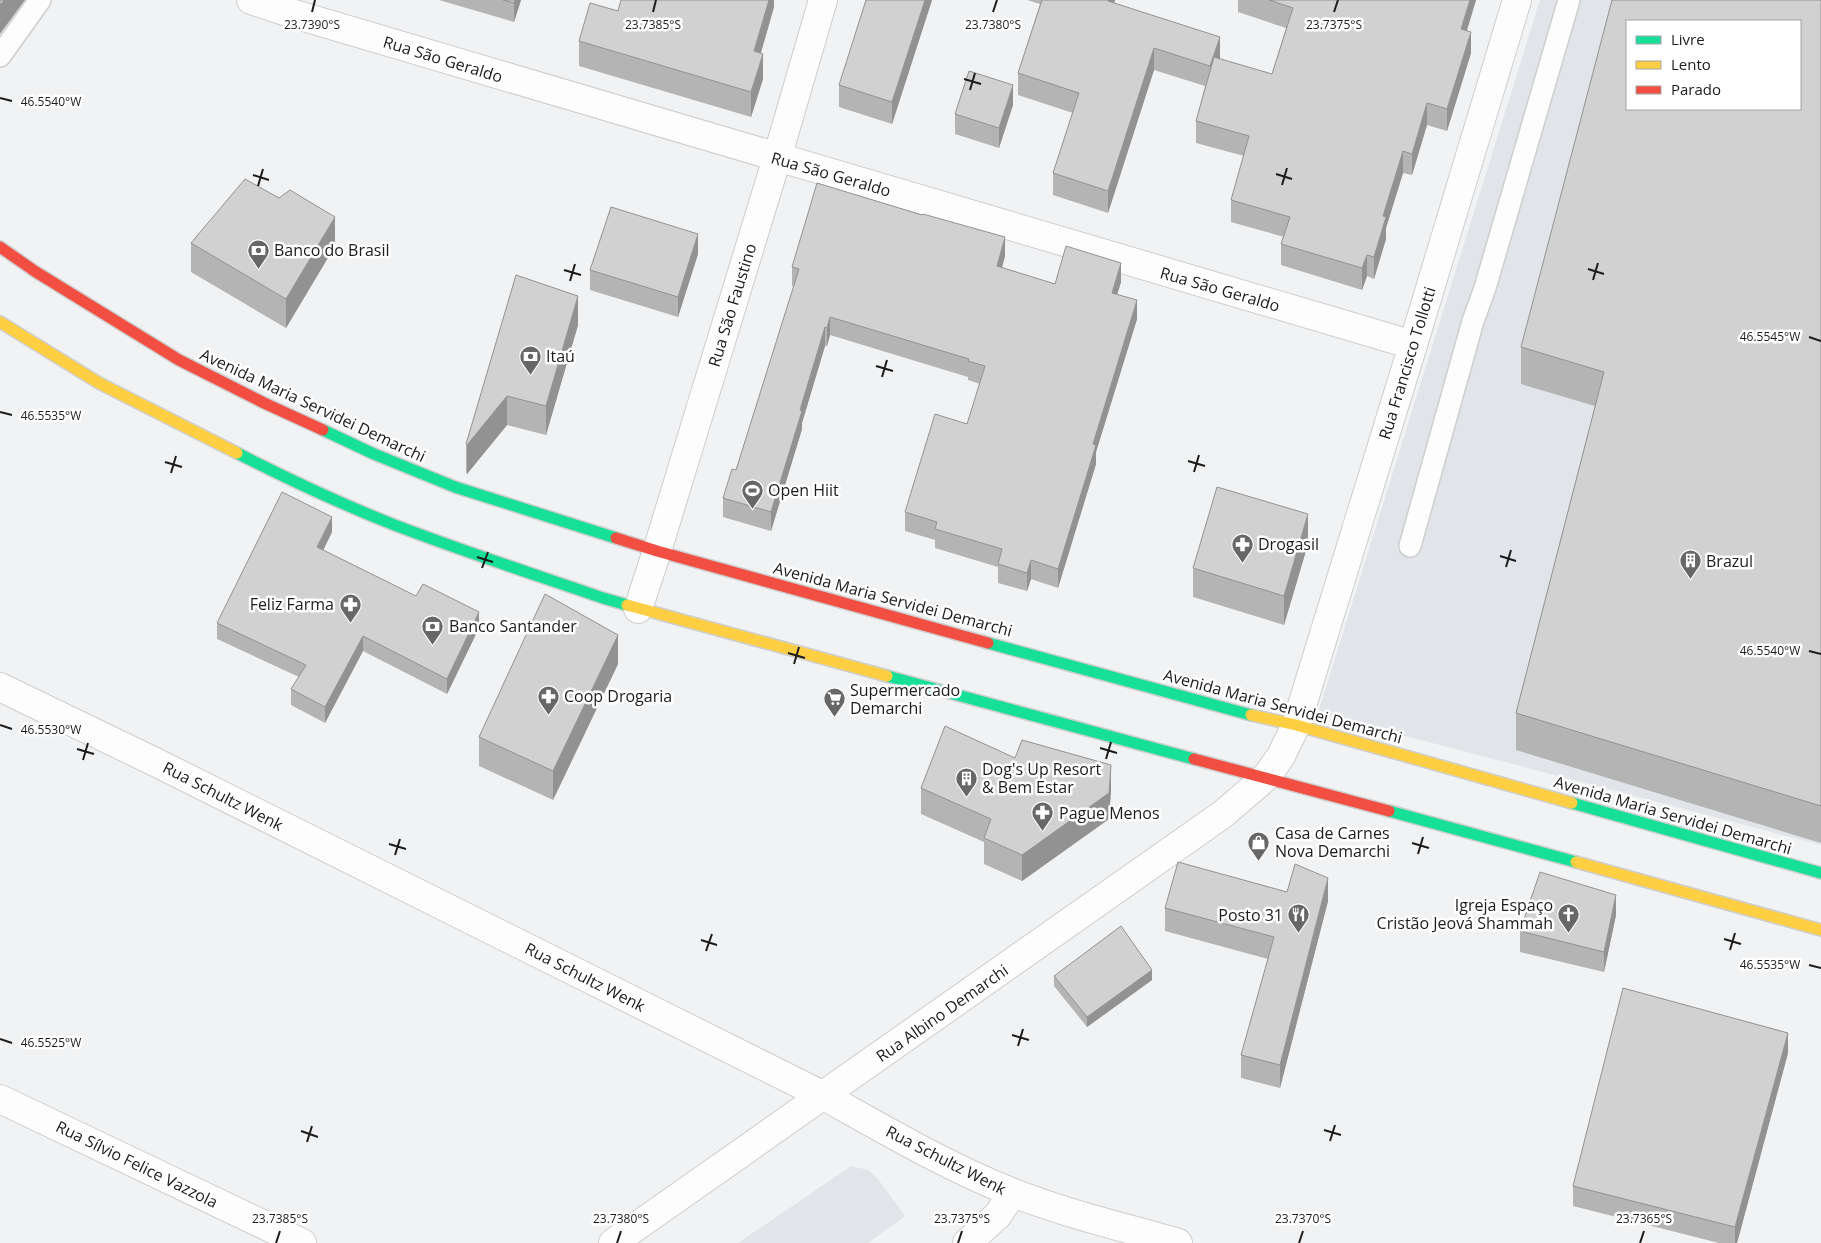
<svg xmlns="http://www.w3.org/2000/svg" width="1821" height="1243" viewBox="0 0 1821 1243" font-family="'Open Sans',sans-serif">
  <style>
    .built { fill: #e1e4e9; fill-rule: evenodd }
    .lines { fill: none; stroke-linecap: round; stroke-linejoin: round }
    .lane-casing { stroke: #cececf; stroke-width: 24 }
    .street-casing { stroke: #cececf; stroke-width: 30 }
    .fast-casing { stroke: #cececf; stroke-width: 14 }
    .slow-casing { stroke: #cececf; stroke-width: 14 }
    .jam-casing { stroke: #cececf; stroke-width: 14 }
    .lane { stroke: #fdfdfd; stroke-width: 21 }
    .street { stroke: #fdfdfd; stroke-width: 28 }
    .fast { stroke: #16e098; stroke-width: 11 }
    .slow { stroke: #ffcf43; stroke-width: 11 }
    .jam { stroke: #f24e42; stroke-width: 11 }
    .wall { fill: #b4b4b5 }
    .shaded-wall { fill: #929293 }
    .building { fill: #d1d1d2; stroke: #929293; fill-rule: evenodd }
    .ticks { fill: none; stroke: #1c1c1d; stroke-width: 2 }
    .labels { text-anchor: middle; stroke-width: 5; stroke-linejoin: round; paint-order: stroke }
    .street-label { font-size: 16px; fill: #1c1c1d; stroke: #fff }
    .poi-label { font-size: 16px; fill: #1c1c1d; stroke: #fff; text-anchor: start }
    .ticks-label { font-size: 12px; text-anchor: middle; fill: #1c1c1d; stroke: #fff; stroke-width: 5; stroke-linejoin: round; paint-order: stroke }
  </style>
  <rect width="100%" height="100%" fill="#f1f2f3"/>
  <path class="built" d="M1540 0H1821V845L1318 713ZM1627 21H1800V109H1627Z
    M851 1166 868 1170 878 1179 905 1216 868 1243H738Z"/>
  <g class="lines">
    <defs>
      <path id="lane" d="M0 56 40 0
        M1410 546 1473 321 1485 288 1569 0"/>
      <path id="street" d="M251 0 284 11 1413 345
        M638 609 657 551 777 158 823 0
        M0 687 151 760 824 1096C885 1130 946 1166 1011 1192 1064 1213 1123 1227 1178 1243
        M0 1099 302 1243
        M613 1243 1223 814 1266 777 1281 756 1296 725 1413 345 1517 0
        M967 1243 998 1215 1012 1193"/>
      <path id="fast" d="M323 430 374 454 455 487 616 538
        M237 453C288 479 339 503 392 524 462 551 533 574 603 598L627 605
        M988 643 1251 715
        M887 676 1194 759
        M1572 803 1821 873
        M1389 811 1576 862"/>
      <path id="slow" d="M0 322 99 383 237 453
        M627 605 887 676
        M1251 715 1296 725 1572 803
        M1576 862 1821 930"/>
      <path id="jam" d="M0 247 36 272 179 360 264 403 323 430
        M616 538 657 551 988 643
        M1194 759 1389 811"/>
    </defs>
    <use href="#lane" class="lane-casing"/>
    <use href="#street" class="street-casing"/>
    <use href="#fast" class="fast-casing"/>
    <use href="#slow" class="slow-casing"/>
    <use href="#jam" class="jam-casing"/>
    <use href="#lane" class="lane"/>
    <use href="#street" class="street"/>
    <use href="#fast" class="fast"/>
    <use href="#slow" class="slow"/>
    <use href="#jam" class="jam"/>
  </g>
  <path class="wall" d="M439 0H521L514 22Z
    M774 0V7L761 53 763 79 751 117 579 66V41Z
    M932 0 892 124 839 107V85Z
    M1027 0H1115L1114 3 1220 59 1272 74 1286 28 1238 12V0H1476L1467 30 1471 53 1447 131 1427 125 1412 175 1403 173 1386 228V239L1374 279 1367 276 1362 290 1281 265V244L1284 237 1231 222V200L1244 156 1196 143V121L1205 86 1154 70 1108 213 1053 195V173L1073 113 1018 95V73L1040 4Z
    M1821 0V843L1516 750V713L1595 406 1521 384V347Z
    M1013 105 999 148 955 134V114Z
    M279 198 335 246 286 328 191 272V243Z
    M698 254 678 317 590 290V270Z
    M1005 256 1002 268 1055 284 1121 282 1117 294 1137 319 1096 452V464L1058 588 1031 579 1027 591 998 583V567L935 548V540L905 531V512L967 424 980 384 968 380V377L830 335 827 346H825L802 423V429L771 531 723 517V498L736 470 794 286H792V267Z
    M516 275 578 325 546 435 507 425 467 474 466 473V444Z
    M332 532 323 550 479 628 447 694 363 651 325 723 291 705V689L299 677 217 639V623Z
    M1308 544 1284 625 1193 597V568Z
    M618 664 553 800 479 766V737Z
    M1015 758 1111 790 1109 819 1022 881 984 864V842L921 814V788Z
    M1287 892 1328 901 1280 1088 1241 1078V1055L1268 959 1165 931V908Z
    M1616 915 1604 972 1520 952V931Z
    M1054 976 1152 980 1087 1027 1054 986Z
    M1788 1053 1737 1243H1719L1573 1206V1186Z"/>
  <path class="shaded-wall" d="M4 0H25L0 34V5Z
    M515 0H521L514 22V3Z
    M769 0H774V7L754 76V51Z
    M925 0H932L892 124V102Z
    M1108 0H1115L1108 23Z
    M1470 0H1476L1461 50V29Z
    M1471 32V53L1447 131V109Z
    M1220 37V58L1210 88V66Z
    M1154 48V70L1108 213V191Z
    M763 54V79L751 117V92Z
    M1013 85V105L999 148V128Z
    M1427 103V125L1412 175V154Z
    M1403 151V173L1386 228V239L1374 279V257L1383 216Z
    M335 217V246L286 328V299Z
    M698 234V254L678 317V297Z
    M1005 237V256L997 285V266Z
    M1367 255V276L1362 290V268Z
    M1121 263V282L1112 312V293Z
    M578 296V325L546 435V406Z
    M1137 300V319L1096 452V464L1058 588V569L1093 444Z
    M830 317V335L827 346V328Z
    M825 327V346L802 423V429L771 531V512L800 410Z
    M507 396V425L467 474V445Z
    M1308 514V544L1284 625V596Z
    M332 517V532L317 563V547Z
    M1031 560V579L1027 591V573Z
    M479 612V628L447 694V679Z
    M618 635V664L553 800V771Z
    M363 636V651L325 723V707Z
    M1111 765V790L1109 819 1022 881V855Z
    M1328 878V901L1280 1088V1065Z
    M1616 895V915L1604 972V952Z
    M1152 970V980L1087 1027V1017Z
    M1788 1033V1053L1737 1243H1735V1227Z"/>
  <path class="building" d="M0 0H4L0 5Z
    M503 0H515L514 3Z
    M621 0H769L754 51 763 54 751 92 579 41 590 3 618 11Z
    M866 0H925L892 102 839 85Z
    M1042 0H1108V1L1220 37 1210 66 1154 48 1108 191 1053 173 1079 93 1018 73Z
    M1269 0H1470L1461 29 1471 32 1447 109 1427 103 1412 154 1403 151 1383 216 1386 217 1374 257 1367 255 1362 268 1281 244 1290 217 1231 200 1249 136 1196 121 1214 57 1272 74 1293 8Z
    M1612 0H1821V806L1516 713 1604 372 1521 347ZM1627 21H1800V109H1627Z
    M969 71 1013 85 999 128 955 114Z
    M245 179 279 198 290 190 335 217 286 299 191 243Z
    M817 183 922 215 923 214 1005 237 997 266 1055 284 1066 246 1121 263 1112 293 1137 300 1093 444 1096 445 1058 569 1031 560 1027 573 998 564 1002 549 935 529 937 522 905 512 935 414 967 424 985 366 968 361 969 359 830 317 827 328 825 327 800 410 802 411 771 512 723 498 732 469 736 470 799 269 792 267Z
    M611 207 698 234 678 297 590 270Z
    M516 275 578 296 546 406 507 396 467 445 466 444Z
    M1217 487 1308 514 1284 596 1193 568Z
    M282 492 332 517 317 547 416 596 423 584 479 612 447 679 363 636 325 707 291 689 306 665 217 623Z
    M545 594 618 635 553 771 479 737Z
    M945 726 1015 758 1022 740 1111 765 1109 793 1022 855 984 838 991 819 921 788Z
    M1178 862 1287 892 1295 864 1328 878 1280 1065 1241 1055 1274 937 1165 908Z
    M1540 872 1616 895 1604 952 1520 931Z
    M1121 926 1152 970 1087 1017 1054 976Z
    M1623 988 1788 1033 1735 1227 1573 1186Z"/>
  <path class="ticks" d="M312 12 315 0M653 12 656 0M993 12 997 0M1334 12 1338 0M964 79 981 84M970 90 975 73M0 98 12 101M1276 174 1292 179M253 175 269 180M1282 185 1287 168M258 186 263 169M1588 269 1604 274M564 270 581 275M1593 280 1598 263M570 281 575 264M1809 337 1821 341M876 366 893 371M882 377 887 360M0 412 12 415M1188 461 1205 466M165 462 182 467M1194 472 1199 455M171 473 176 456M1500 556 1516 561M477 557 493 562M1506 567 1511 550M482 568 488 552M1809 651 1821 654M788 653 805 658M794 664 799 647M0 725 12 729M1100 748 1117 753M77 749 94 754M1106 759 1111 742M83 760 88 743M1412 843 1429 848M389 844 406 849M1418 854 1423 837M395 855 400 839M1724 939 1741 944M701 940 717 945M1730 950 1735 933M706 951 712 934M1809 965 1821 968M1012 1035 1029 1040M0 1039 12 1043M1018 1046 1023 1029M1324 1130 1341 1135M301 1131 318 1137M1330 1141 1335 1125M307 1142 312 1126M276 1243 280 1231M617 1243 621 1231M958 1243 962 1231M1299 1243 1303 1231M1640 1243 1644 1231"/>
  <defs>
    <symbol id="bank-pin" viewBox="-11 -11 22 30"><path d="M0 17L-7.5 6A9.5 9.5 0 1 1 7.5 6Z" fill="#676768" stroke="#fff"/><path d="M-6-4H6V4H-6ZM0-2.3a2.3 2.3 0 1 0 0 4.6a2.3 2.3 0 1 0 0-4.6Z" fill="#fff"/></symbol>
    <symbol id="stadium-pin" viewBox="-11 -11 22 30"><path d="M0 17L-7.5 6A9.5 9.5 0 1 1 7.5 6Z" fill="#676768" stroke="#fff"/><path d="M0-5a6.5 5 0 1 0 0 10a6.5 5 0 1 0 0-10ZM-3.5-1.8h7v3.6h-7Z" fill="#fff"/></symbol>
    <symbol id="pharmacy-pin" viewBox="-11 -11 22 30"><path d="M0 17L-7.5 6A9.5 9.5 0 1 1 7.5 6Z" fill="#676768" stroke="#fff"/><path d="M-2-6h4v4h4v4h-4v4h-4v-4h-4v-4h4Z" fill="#fff"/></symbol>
    <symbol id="building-pin" viewBox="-11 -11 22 30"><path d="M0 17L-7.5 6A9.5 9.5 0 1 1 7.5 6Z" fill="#676768" stroke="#fff"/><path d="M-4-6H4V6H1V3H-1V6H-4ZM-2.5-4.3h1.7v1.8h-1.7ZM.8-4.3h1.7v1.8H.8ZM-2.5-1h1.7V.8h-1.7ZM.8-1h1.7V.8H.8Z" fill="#fff"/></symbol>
    <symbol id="supermarket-pin" viewBox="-11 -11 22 30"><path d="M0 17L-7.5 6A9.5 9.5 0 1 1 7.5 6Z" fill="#676768" stroke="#fff"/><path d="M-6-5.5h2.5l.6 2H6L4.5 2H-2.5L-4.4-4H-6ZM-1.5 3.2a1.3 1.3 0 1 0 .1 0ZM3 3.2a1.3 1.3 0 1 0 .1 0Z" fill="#fff"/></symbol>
    <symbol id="shop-pin" viewBox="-11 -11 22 30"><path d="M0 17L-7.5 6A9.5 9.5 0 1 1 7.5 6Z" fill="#676768" stroke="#fff"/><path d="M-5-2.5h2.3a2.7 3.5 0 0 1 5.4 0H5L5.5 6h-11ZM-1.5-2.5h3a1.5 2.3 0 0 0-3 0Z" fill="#fff"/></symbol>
    <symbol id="church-pin" viewBox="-11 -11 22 30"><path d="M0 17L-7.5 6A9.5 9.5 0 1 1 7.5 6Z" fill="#676768" stroke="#fff"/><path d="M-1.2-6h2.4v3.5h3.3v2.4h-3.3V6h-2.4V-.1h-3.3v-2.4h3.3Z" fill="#fff"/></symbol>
    <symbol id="restaurant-pin" viewBox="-11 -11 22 30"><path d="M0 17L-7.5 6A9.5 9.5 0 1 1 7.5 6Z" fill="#676768" stroke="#fff"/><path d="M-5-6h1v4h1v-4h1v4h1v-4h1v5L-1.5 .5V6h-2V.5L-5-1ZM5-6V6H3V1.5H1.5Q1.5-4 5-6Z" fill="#fff"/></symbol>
  </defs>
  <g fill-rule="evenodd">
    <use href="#bank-pin" x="246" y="238" width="25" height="34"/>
    <use href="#bank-pin" x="518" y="344" width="25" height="34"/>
    <use href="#stadium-pin" x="740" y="478" width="25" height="34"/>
    <use href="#pharmacy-pin" x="1230" y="532" width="25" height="34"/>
    <use href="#building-pin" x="1678" y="548" width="25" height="34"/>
    <use href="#pharmacy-pin" x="338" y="592" width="25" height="34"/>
    <use href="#bank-pin" x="420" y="614" width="25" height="34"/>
    <use href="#pharmacy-pin" x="536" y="684" width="25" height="34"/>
    <use href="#supermarket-pin" x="822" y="686" width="25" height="34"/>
    <use href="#building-pin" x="954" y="766" width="25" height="34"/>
    <use href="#pharmacy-pin" x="1030" y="800" width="25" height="34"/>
    <use href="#shop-pin" x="1246" y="830" width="25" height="34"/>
    <use href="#church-pin" x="1556" y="902" width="25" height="34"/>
    <use href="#restaurant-pin" x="1286" y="902" width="25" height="34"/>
  </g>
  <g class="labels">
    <g class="street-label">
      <text transform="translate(443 59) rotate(17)" y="6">Rua São Geraldo</text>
      <text transform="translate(831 174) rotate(16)" y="6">Rua São Geraldo</text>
      <text transform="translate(1220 289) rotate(16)" y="6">Rua São Geraldo</text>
      <text transform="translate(732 305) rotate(-73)" y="6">Rua São Faustino</text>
      <text transform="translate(1407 363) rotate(-73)" y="6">Rua Francisco Tollotti</text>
      <text transform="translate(313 405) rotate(25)" y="6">Avenida Maria Servidei Demarchi</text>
      <text transform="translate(893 599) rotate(15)" y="6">Avenida Maria Servidei Demarchi</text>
      <text transform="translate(1283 706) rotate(15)" y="6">Avenida Maria Servidei Demarchi</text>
      <text transform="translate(223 796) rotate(27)" y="6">Rua Schultz Wenk</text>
      <text transform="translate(1673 815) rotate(16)" y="6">Avenida Maria Servidei Demarchi</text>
      <text transform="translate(585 977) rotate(27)" y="6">Rua Schultz Wenk</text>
      <text transform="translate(942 1013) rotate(-35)" y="6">Rua Albino Demarchi</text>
      <text transform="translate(946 1160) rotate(27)" y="6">Rua Schultz Wenk</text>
      <text transform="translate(137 1164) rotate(26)" y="6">Rua Sílvio Felice Vazzola</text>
    </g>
    <g class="poi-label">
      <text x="274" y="256">Banco do Brasil</text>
      <text x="546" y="362">Itaú</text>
      <text x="768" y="496">Open Hiit</text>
      <text x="1258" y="550">Drogasil</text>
      <text x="1706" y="567">Brazul</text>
      <text x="334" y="610" text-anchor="end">Feliz Farma</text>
      <text x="449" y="632">Banco Santander</text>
      <text x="850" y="696">Supermercado<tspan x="850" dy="18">Demarchi</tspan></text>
      <text x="564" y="702">Coop Drogaria</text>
      <text x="982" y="775">Dog's Up Resort<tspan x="982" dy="18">&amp; Bem Estar</tspan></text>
      <text x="1059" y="819">Pague Menos</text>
      <text x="1275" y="839">Casa de Carnes<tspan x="1275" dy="18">Nova Demarchi</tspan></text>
      <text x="1553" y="911" text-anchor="end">Igreja Espaço<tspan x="1553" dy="18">Cristão Jeová Shammah</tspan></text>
      <text x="1283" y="921" text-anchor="end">Posto 31</text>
    </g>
  </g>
  <g class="ticks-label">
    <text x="312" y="29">23.7390°S</text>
    <text x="653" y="29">23.7385°S</text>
    <text x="993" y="29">23.7380°S</text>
    <text x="1334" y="29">23.7375°S</text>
    <text x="51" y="106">46.5540°W</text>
    <text x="1770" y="341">46.5545°W</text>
    <text x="51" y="420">46.5535°W</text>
    <text x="1770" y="655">46.5540°W</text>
    <text x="51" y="734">46.5530°W</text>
    <text x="1770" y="969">46.5535°W</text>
    <text x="51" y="1047">46.5525°W</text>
    <text x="280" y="1223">23.7385°S</text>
    <text x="621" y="1223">23.7380°S</text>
    <text x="962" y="1223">23.7375°S</text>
    <text x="1303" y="1223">23.7370°S</text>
    <text x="1644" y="1223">23.7365°S</text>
  </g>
  <rect x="1626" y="20" width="175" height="90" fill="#ffffff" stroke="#a4a4a5"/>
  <rect x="1636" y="36" width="25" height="8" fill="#16e098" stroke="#a4a4a5"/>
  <text x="1671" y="45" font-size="15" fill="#1c1c1d">Livre</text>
  <rect x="1636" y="61" width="25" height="8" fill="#ffcf43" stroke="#a4a4a5"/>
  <text x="1671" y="70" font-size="15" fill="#1c1c1d">Lento</text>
  <rect x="1636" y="86" width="25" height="8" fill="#f24e42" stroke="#a4a4a5"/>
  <text x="1671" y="95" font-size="15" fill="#1c1c1d">Parado</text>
</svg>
